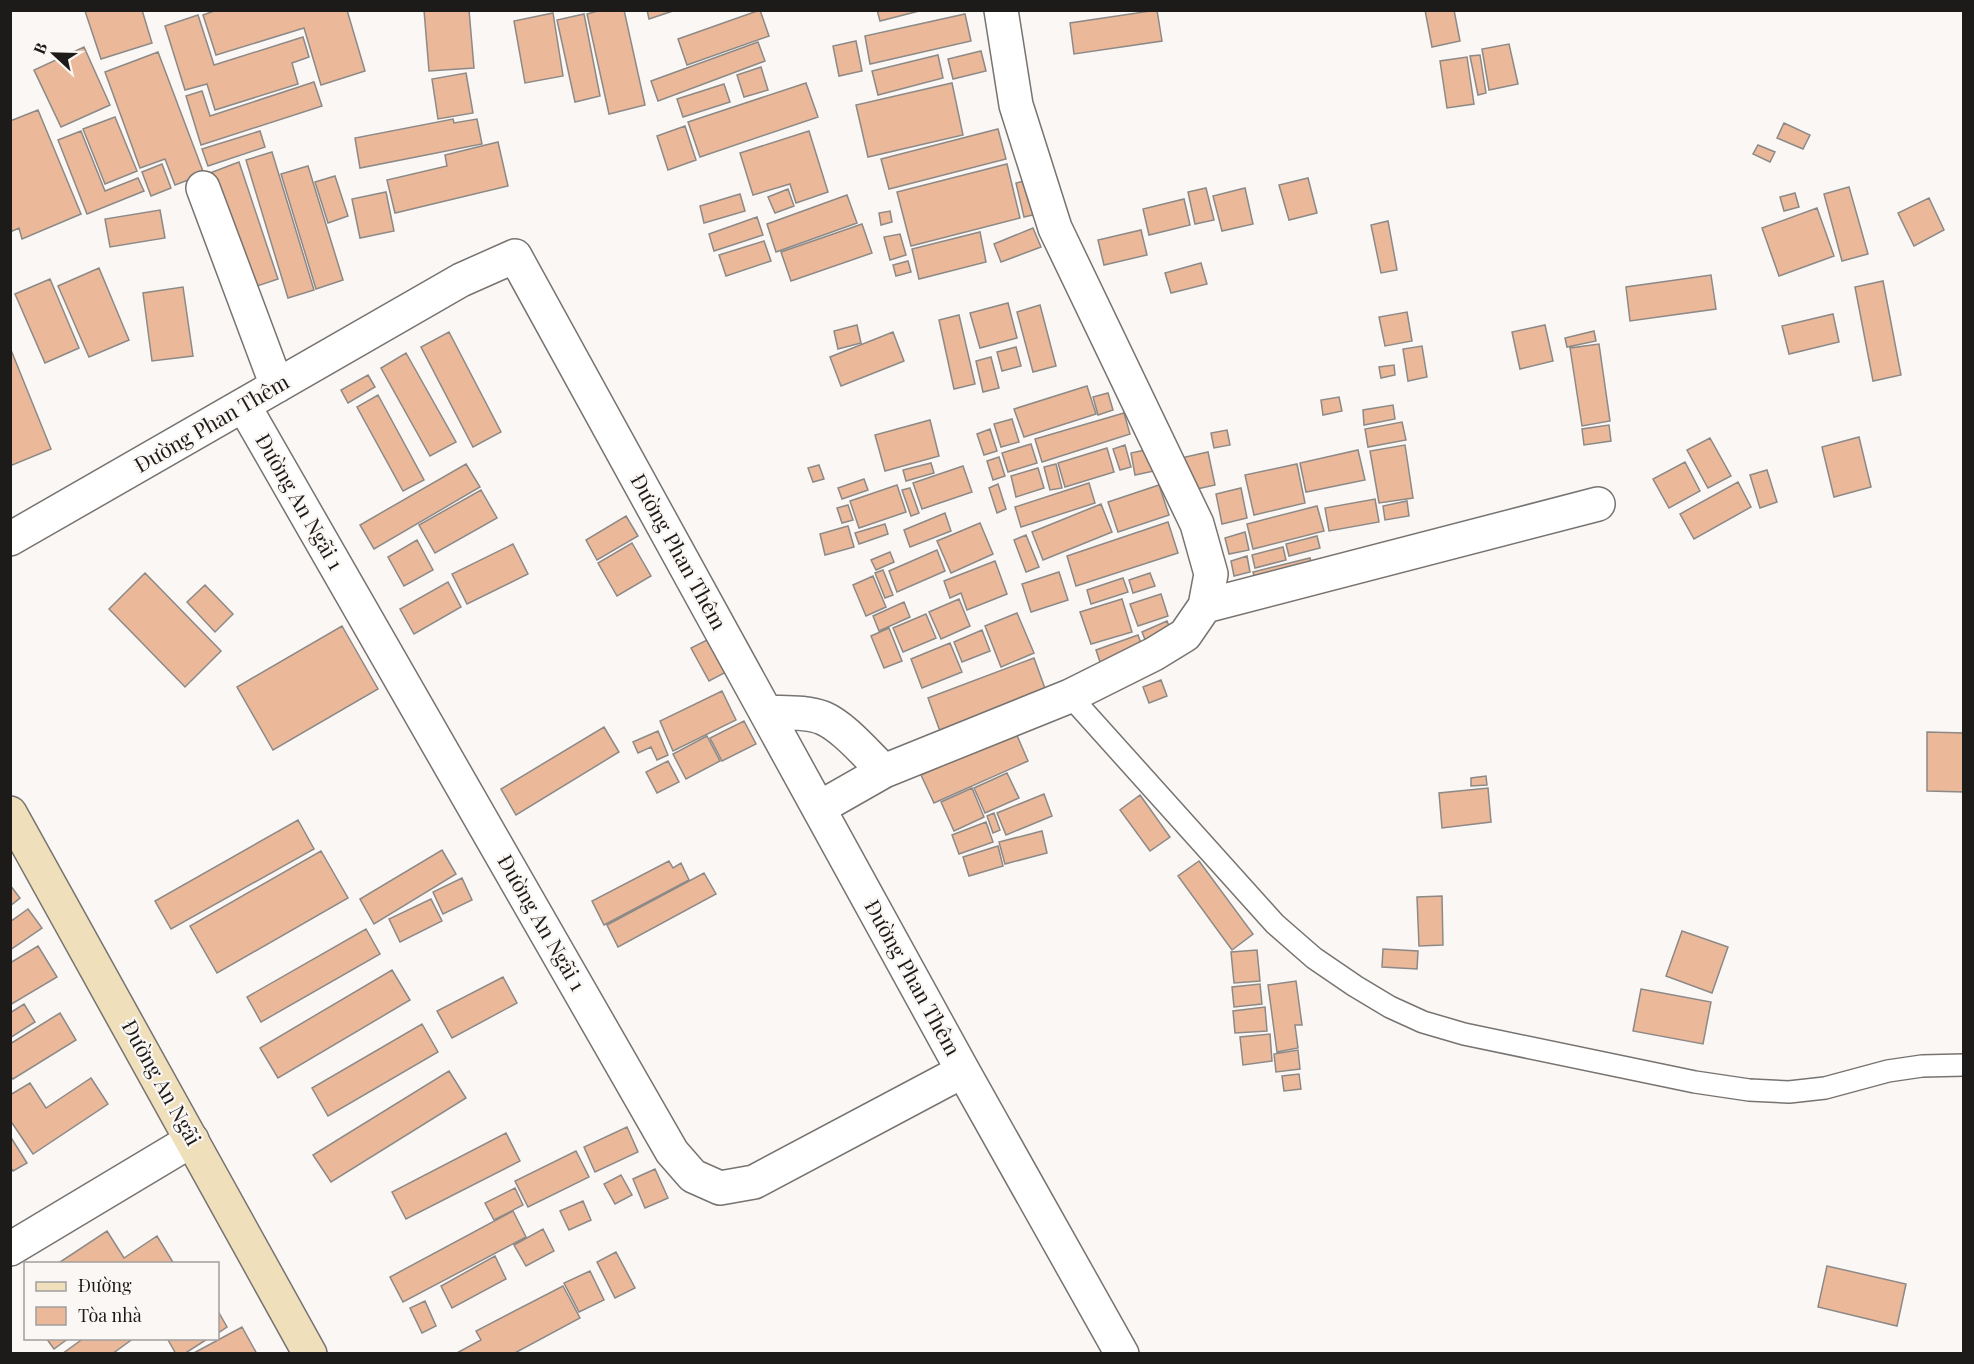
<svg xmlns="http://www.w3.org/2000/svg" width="1974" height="1364" viewBox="0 0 1974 1364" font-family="'Playfair Display',serif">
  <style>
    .building { fill: #ebb99a; stroke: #8c8987; stroke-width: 1.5 }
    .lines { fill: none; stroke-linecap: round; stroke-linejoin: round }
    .lane-casing { stroke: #767371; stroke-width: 24 }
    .street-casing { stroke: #767371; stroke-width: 36 }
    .secondary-casing { stroke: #767371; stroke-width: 36 }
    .lane { stroke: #fff; stroke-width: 21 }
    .street { stroke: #fff; stroke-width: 33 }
    .secondary { stroke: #efe0bb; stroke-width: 33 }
    .labels { text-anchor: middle; stroke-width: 4.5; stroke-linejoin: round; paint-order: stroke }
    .street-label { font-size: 21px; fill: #1c1b1a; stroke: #faf7f4 }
  </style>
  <rect width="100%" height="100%" fill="#faf7f4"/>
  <path class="building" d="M142 10 152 43 101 59 85 11Z
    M217 10H347L365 71 321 85 304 28 216 55 203 15Z
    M424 10H469L474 68 429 71Z
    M601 10H624L645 105 609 114 587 14Z
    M647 10H676L649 19Z
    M760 10 769 36 687 65 678 39Z
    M877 10H923L880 21Z
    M1157 10 1162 41 1074 54 1070 23Z
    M1425 10H1454L1460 41 1432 47Z
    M553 13 563 76 525 83 514 21Z
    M584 14 600 96 575 102 557 20Z
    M965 14 971 41 870 64 865 36Z
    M198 15 214 65 303 37 309 57 292 63 298 84 215 110 207 84 185 90 165 26Z
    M856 41 862 71 839 76 833 46Z
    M758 42 765 61 658 101 651 81Z
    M1509 44 1518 84 1489 90 1482 49Z
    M84 47 110 105 61 127 34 70Z
    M981 51 986 71 953 79 948 59Z
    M158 52 204 174 175 185 165 159 140 168 105 72Z
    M938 55 943 78 878 95 872 71Z
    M1480 55 1486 93 1478 95 1470 56Z
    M1467 57 1474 104 1447 108 1440 61Z
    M761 67 768 90 744 97 737 75Z
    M466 73 473 113 438 119 432 79Z
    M314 82 322 106 201 145 186 96 202 91 210 116Z
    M806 83 818 117 700 157 688 122Z
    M952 83 963 135 868 157 856 105Z
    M724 84 730 102 683 117 677 99Z
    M38 110 81 214 22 239 19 228 10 232V121Z
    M115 117 137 171 105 184 83 129Z
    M453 119 454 123 477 119 482 144 360 168 355 138Z
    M1784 123 1810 135 1803 149 1777 138Z
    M685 126 696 160 668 170 657 136Z
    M998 129 1006 159 889 189 881 159Z
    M81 131 105 191 138 178 144 191 87 214 58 140Z
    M260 131 265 147 208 166 202 149Z
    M809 131 828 192 796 203 790 184 753 195 740 153Z
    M498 142 508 186 395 213 387 180 447 166 445 155Z
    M1758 145 1775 152 1770 162 1753 154Z
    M272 152 314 290 288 298 246 160Z
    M239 162 278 279 248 289 210 173Z
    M162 164 171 188 151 196 142 172Z
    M1007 164 1020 218 911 246 897 192Z
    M308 166 343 280 316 289 281 174Z
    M335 176 348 216 328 223 315 182Z
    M1308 178 1317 213 1289 220 1279 185Z
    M1033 179 1041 213 1024 217 1016 183Z
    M1849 187 1868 254 1842 261 1824 194Z
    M1206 188 1214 220 1195 224 1188 192Z
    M1245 188 1253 224 1222 231 1213 196Z
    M788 189 794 206 775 213 768 197Z
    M386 192 394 231 360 238 352 199Z
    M1795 193 1799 207 1784 211 1780 197Z
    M740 194 745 211 704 223 700 206Z
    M847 195 857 223 776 252 767 224Z
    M1929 198 1944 230 1914 246 1898 213Z
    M1184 199 1190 225 1149 235 1143 209Z
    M1817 208 1834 256 1779 276 1762 228Z
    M160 210 165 238 110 247 105 219Z
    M890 211 892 222 881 225 879 213Z
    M757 217 763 235 714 251 709 234Z
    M1388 221 1397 270 1381 273 1371 225Z
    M862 224 872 253 791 281 781 252Z
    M1033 228 1041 247 1001 262 994 244Z
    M1141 230 1147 255 1104 265 1098 240Z
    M980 232 986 262 919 279 912 249Z
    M900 234 906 255 890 260 884 237Z
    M764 241 771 261 726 276 719 255Z
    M908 261 911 272 896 276 893 265Z
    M1201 263 1207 284 1171 293 1165 273Z
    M99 268 129 340 89 357 58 286Z
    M1711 275 1716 309 1630 321 1626 287Z
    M50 279 79 348 45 363 15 294Z
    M1883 281 1901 375 1873 381 1855 287Z
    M183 287 193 356 152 361 143 293Z
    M1008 303 1017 338 980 348 970 313Z
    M1040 305 1056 366 1033 372 1017 312Z
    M1407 312 1412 341 1385 346 1379 317Z
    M1833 314 1839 342 1789 354 1782 326Z
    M959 315 975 384 954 389 939 320Z
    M857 325 861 343 838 349 834 331Z
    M1545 325 1553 361 1520 369 1512 332Z
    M1594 331 1596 341 1567 347 1565 338Z
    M449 332 501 432 473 447 421 347Z
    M893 332 904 361 841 386 830 357Z
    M1599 344 1610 421 1582 426 1570 348Z
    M1422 346 1427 377 1408 381 1403 349Z
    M1016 347 1021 366 1002 371 997 352Z
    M11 350 51 449 10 466V351Z
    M406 353 456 442 430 456 381 368Z
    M991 357 999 388 983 392 976 361Z
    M1394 365 1395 375 1381 378 1379 367Z
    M368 375 375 387 348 403 341 390Z
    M1087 386 1096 414 1024 437 1014 409Z
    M1108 393 1113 410 1098 415 1093 397Z
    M378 395 424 480 403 491 357 407Z
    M1339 397 1342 411 1323 415 1321 400Z
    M1393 405 1395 419 1364 425 1363 410Z
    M1124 413 1130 434 1042 462 1035 439Z
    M1012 419 1019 442 1001 447 994 424Z
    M930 420 939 456 885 471 875 435Z
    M1402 422 1406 440 1368 447 1365 429Z
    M1609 425 1611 441 1584 445 1582 429Z
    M990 429 997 451 984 455 977 434Z
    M1227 430 1230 445 1214 448 1211 433Z
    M1859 437 1871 487 1834 497 1822 447Z
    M1710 438 1731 476 1708 488 1687 450Z
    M1031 444 1037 463 1008 472 1002 453Z
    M1125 445 1131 467 1120 470 1113 449Z
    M1405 445 1413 498 1379 503 1370 451Z
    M1107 448 1114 472 1065 487 1058 463Z
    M1150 449 1154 471 1135 475 1131 453Z
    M1358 450 1365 480 1306 492 1300 463Z
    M1208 452 1215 485 1188 491 1181 458Z
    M999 457 1005 476 993 480 987 461Z
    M1685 462 1700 491 1669 508 1653 479Z
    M931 463 934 473 906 481 903 470Z
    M466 464 480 487 374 549 360 525Z
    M1056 464 1062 488 1050 490 1044 467Z
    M1297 464 1305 503 1254 515 1245 475Z
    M819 465 824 479 813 482 808 468Z
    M963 466 972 492 922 509 913 483Z
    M1038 468 1044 488 1016 497 1011 476Z
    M1767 470 1777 502 1760 508 1750 475Z
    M864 479 868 490 842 499 838 488Z
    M1738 482 1751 507 1694 539 1680 514Z
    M1089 483 1095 503 1021 527 1015 507Z
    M998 484 1006 509 997 513 989 488Z
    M897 485 906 512 859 528 850 501Z
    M1159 485 1169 515 1118 532 1108 502Z
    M910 488 919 513 911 516 902 490Z
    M1241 488 1247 518 1222 524 1216 494Z
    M481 490 497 518 435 553 419 525Z
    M1375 499 1379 522 1329 531 1325 508Z
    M1407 501 1409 516 1385 520 1383 506Z
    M1101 504 1112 532 1043 560 1032 532Z
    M848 505 853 520 842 523 837 508Z
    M1317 506 1324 531 1253 549 1247 524Z
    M945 513 951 531 910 547 904 530Z
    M626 516 638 536 597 560 586 540Z
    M1168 522 1178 553 1076 586 1067 556Z
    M980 523 993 554 951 573 937 541Z
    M885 524 888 534 859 544 855 533Z
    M848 526 854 547 825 555 820 534Z
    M1245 532 1249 550 1229 554 1225 538Z
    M1026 535 1039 567 1026 572 1014 540Z
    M1317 536 1320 548 1289 556 1286 544Z
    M417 540 433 570 404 586 388 557Z
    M632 543 651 576 617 596 598 563Z
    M513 544 528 574 467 604 452 574Z
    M1283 547 1286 560 1255 568 1252 555Z
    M937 550 945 571 897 592 889 571Z
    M890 552 894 562 876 570 871 560Z
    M1247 556 1250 572 1234 576 1231 561Z
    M1310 558 1313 569 1256 583 1253 572Z
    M995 561 1007 594 967 610 961 593 950 598 944 581Z
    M883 570 893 595 885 598 875 573Z
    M1059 572 1068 600 1031 612 1022 584Z
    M145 573 221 651 185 687 109 609Z
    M1150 573 1155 586 1133 593 1129 580Z
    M873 576 886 607 866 616 853 585Z
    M1123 578 1128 592 1091 604 1087 590Z
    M448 582 461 607 414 634 400 609Z
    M205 585 233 614 215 632 187 602Z
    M1161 594 1168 616 1138 626 1130 604Z
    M959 599 970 626 941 639 929 612Z
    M1122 599 1132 632 1091 644 1080 612Z
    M904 602 910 617 879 631 873 616Z
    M1017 613 1034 653 1001 667 985 626Z
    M926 614 936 638 903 652 893 628Z
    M1167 621 1173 636 1148 647 1142 632Z
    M342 626 378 689 273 750 237 687Z
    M889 628 902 661 884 668 871 636Z
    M982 630 990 651 962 662 954 642Z
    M1138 635 1143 649 1101 665 1096 650Z
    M713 637 730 670 709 681 691 648Z
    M950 643 962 672 922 688 911 659Z
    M1034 658 1047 694 941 734 928 698Z
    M1161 680 1167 696 1149 703 1143 687Z
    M722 691 736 720 673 751 660 721Z
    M744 721 756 744 722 761 710 738Z
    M604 727 619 752 516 815 501 789Z
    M658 731 668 755 657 760 651 747 638 753 633 742Z
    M1927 732 1964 733V792L1927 791Z
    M1016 733 1028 761 934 803 921 775Z
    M707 736 720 761 686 779 673 754Z
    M668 761 679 782 657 793 646 772Z
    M1007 773 1019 798 985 813 974 788Z
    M1486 776 1487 785 1471 786V778Z
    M972 788 984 817 954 831 941 802Z
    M1488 788 1491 822 1442 828 1439 793Z
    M1044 794 1052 816 1006 835 997 813Z
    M1140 795 1170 837 1150 851 1120 810Z
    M994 813 1000 830 993 833 987 816Z
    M298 820 314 849 171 929 155 901Z
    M986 822 993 842 959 854 952 835Z
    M1042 831 1047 853 1005 864 999 842Z
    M998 846 1003 866 969 876 963 857Z
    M442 850 456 874 374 924 360 899Z
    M321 851 348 898 217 973 190 926Z
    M669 861 673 868 681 863 689 880 604 925 592 901Z
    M1199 861 1253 934 1232 950 1178 876Z
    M704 873 716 894 618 947 607 925Z
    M462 878 472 900 443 914 433 892Z
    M10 885 20 898 10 906Z
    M1442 896 1443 945 1419 946 1417 897Z
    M431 899 442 921 400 942 389 919Z
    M28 909 42 928 10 950V922Z
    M366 929 380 954 261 1022 247 997Z
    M1682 931 1728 947 1712 993 1666 976Z
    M38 946 57 977 10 1005V963Z
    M1383 949 1418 951 1417 969 1382 967Z
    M1257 950 1260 981 1234 983 1231 952Z
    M392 970 410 1000 278 1078 260 1048Z
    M503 977 517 1003 452 1038 437 1011Z
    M1296 981 1302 1025H1295L1298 1048 1277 1052 1268 985Z
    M1260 984 1262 1004 1234 1007 1232 987Z
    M1641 989 1711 1002 1703 1044 1633 1031Z
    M24 1004 35 1022 10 1038V1013Z
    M1265 1007 1267 1031 1235 1033 1233 1011Z
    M60 1013 76 1040 13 1079 10 1076V1044Z
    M422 1024 438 1052 328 1116 312 1088Z
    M1270 1034 1272 1061 1243 1065 1240 1037Z
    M1298 1050 1300 1069 1276 1072 1274 1054Z
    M449 1071 466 1098 331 1182 313 1155Z
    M1299 1074 1301 1089 1284 1091 1282 1076Z
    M91 1078 108 1104 33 1154 10 1120V1095L30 1083 46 1108Z
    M627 1127 638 1152 595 1172 584 1147Z
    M506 1133 520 1161 406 1219 392 1192Z
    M10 1136 27 1163 13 1171 10 1167Z
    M576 1151 589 1177 528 1207 515 1181Z
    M655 1169 668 1198 645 1208 633 1179Z
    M621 1175 632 1195 615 1204 604 1184Z
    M515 1188 523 1205 494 1220 485 1203Z
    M583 1201 591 1220 569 1230 560 1211Z
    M513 1211 526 1237 403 1302 390 1277Z
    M543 1229 554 1251 526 1266 514 1245Z
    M107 1231 124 1258 157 1236 174 1264H57Z
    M616 1252 635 1288 615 1298 597 1262Z
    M495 1256 506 1279 452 1308 441 1286Z
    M1827 1266 1906 1284 1897 1326 1818 1307Z
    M590 1271 604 1300 579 1312 564 1283Z
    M563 1286 580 1318 513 1354H455L481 1340 476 1331Z
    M425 1301 436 1326 422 1333 410 1308Z
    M218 1311 227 1327 218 1333Z
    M242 1327 257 1354H192Z
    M46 1338H69L54 1349Z
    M84 1338H134L112 1354H62Z
    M167 1338H209L184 1354H176Z"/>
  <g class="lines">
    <defs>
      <path id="lane" d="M1070 696 1275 924 1314 958 1355 986 1390 1007 1423 1022 1464 1034 1695 1082 1749 1090 1789 1092 1825 1088 1888 1071 1922 1066 1964 1065"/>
      <path id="street" d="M203 188 277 386
        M244 406 672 1152 693 1176 720 1188 754 1182 963 1071
        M10 539 461 280 515 256 963 1071 1122 1354
        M1205 606 1598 504
        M766 712C784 713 806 711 823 718 844 727 867 755 884 771L1070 696 1154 654 1185 635 1205 606 1211 574 1197 524 1055 228 1016 105 1001 10
        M819 808 884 771
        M10 1249 192 1140"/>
      <path id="secondary" d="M10 813 310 1354"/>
    </defs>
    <use href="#lane" class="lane-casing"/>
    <use href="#street" class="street-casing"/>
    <use href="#secondary" class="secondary-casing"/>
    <use href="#lane" class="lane"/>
    <use href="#street" class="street"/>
    <use href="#secondary" class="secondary"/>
  </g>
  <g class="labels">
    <g class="street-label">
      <text transform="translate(212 424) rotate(-30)" y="7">Đường Phan Thêm</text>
      <text transform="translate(299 502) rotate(60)" y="7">Đường An Ngãi 1</text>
      <text transform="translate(678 552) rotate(61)" y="7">Đường Phan Thêm</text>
      <text transform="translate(541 923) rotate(60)" y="7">Đường An Ngãi 1</text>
      <text transform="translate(912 978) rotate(61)" y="7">Đường Phan Thêm</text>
      <text transform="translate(161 1083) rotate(61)" y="7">Đường An Ngãi</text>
    </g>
  </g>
  <rect width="1974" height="1364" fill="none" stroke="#1c1b1a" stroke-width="24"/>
  <rect x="24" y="1262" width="195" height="78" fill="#faf7f4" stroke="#a19f9d" stroke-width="1.5"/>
  <rect x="36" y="1282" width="30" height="9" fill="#efe0bb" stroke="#a19f9d" stroke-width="1.5"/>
  <text x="78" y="1292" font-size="18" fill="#1c1b1a">Đường</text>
  <rect x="36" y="1307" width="30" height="18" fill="#ebb99a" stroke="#a19f9d" stroke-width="1.5"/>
  <text x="78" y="1322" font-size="18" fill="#1c1b1a">Tòa nhà</text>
  <g transform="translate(54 54) rotate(292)" stroke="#faf7f4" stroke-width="4.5" paint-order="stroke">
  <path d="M0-4.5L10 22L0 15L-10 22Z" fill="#1c1b1a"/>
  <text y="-9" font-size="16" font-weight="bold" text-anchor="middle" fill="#1c1b1a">B</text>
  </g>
</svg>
